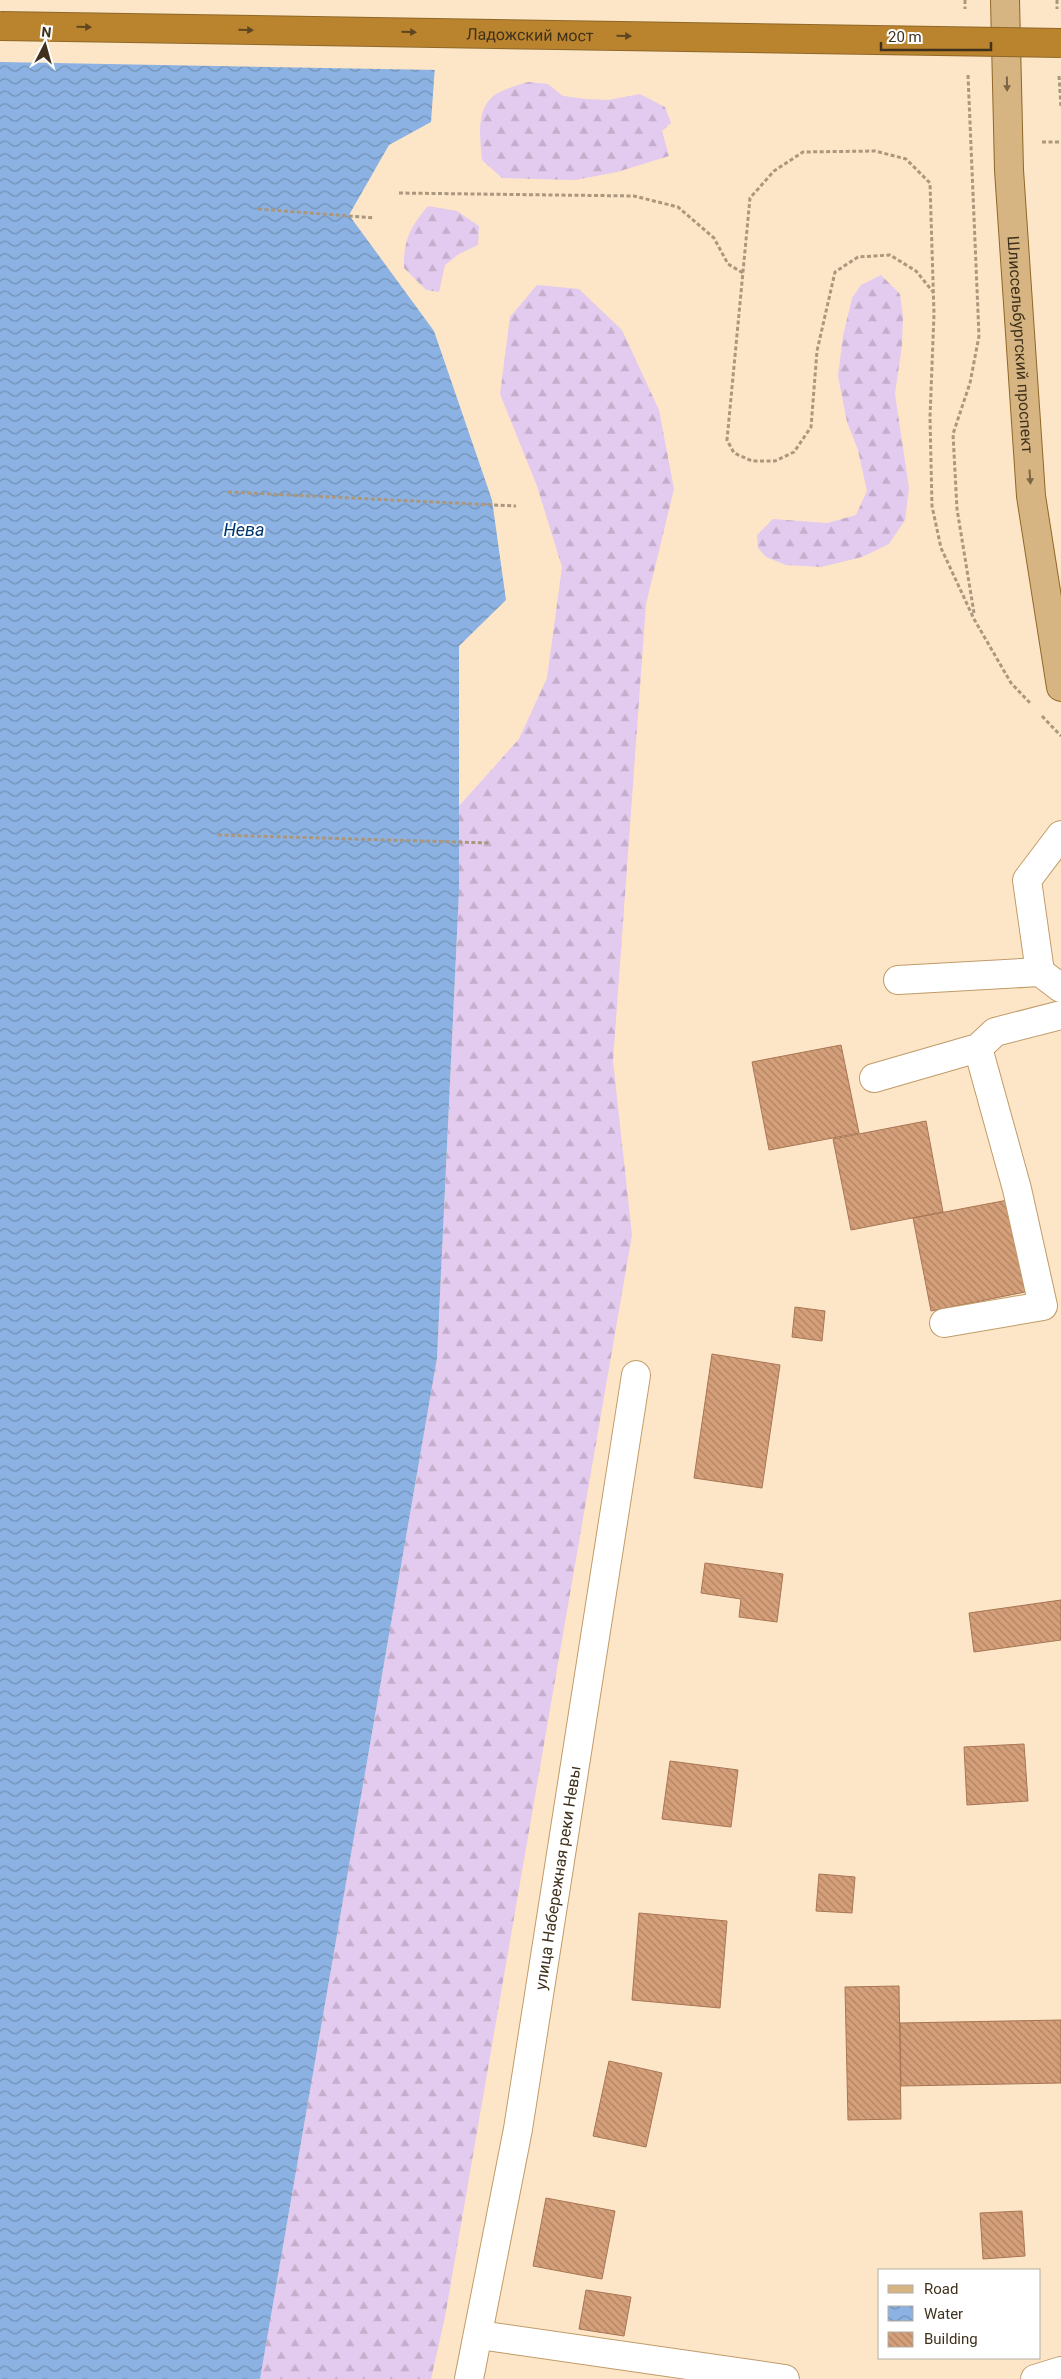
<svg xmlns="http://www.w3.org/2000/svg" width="1061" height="2379" viewBox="0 0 1061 2379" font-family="Roboto,sans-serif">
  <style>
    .forest { fill: url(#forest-firs) }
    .water { fill: url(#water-waves) }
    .pier { fill: #fde6c7 }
    .building { fill: url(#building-back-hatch); stroke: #a87654 }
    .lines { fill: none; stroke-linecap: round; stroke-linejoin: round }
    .minor-casing { stroke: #c09b69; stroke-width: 30 }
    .major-casing { stroke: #8f6728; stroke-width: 30 }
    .path { stroke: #ab977d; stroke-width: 3; stroke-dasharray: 4 2.5; stroke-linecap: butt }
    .minor { stroke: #fff; stroke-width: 28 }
    .major { stroke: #d6b582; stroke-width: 28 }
    .highway-bridge-casing { stroke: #8f6728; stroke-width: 30; stroke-linecap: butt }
    .highway-bridge { stroke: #ba842f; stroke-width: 28 }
    .oneway { fill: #5e4621 }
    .oneway2 { fill: #7c6645 }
    .labels { text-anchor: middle; stroke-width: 4; stroke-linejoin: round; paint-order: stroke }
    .street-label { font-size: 16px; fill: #40311c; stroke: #fff }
    .water-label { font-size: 18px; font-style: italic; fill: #003770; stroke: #fff }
  </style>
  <defs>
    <pattern id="forest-firs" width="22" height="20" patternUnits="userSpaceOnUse" patternTransform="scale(1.25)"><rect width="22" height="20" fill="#e3caef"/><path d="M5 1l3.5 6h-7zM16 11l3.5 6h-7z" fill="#c4aecc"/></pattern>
    <pattern id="water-waves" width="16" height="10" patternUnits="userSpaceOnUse" patternTransform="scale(1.25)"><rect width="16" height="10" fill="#8bb2e2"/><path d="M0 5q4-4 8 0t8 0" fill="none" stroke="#7391b6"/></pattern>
    <pattern id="building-back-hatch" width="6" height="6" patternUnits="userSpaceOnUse" patternTransform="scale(1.25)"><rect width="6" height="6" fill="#d59f7a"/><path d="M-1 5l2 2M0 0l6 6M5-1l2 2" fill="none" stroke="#ae8263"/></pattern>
  </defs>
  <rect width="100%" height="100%" fill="#fde6c7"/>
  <path class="forest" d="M528 82 548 84 563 96 586 99 608 100 640 94 665 107 671 123 662 131 669 156 617 172 575 180 502 178 482 160C480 139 475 105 498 93 507 88 518 85 528 82Z
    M428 206 457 211 479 226 478 245 459 254 445 265 439 292 426 290 404 268C403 241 410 227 428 206Z
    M881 275 900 294 903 317 902 345 895 394 909 488 905 520 889 544 862 557 821 567 786 565 766 557 758 548 757 535 773 519 827 523 856 515 867 491 858 450 847 422 838 376 843 336 852 298 861 285Z
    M537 285 579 289 622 330 659 410 674 489 646 604 613 1061 632 1235 445 2317 431 2379H260L437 1358 459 891V806L519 739 547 678 562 567 537 486 500 394 510 317Z"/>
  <path class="water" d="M0 0 435 66 431 122 389 145 349 215 434 331 492 500 506 600 459 646V891L437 1358 260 2379H0Z"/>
  <path class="pier" d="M0 0H446L438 70 0 62Z"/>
  <path class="building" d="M841 1045 859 1133 769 1150 752 1062Z
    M926 1121 943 1212 851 1230 833 1139Z
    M1008 1200 1025 1292 931 1311 913 1218Z
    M795 1307 825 1311 822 1341 792 1337Z
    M712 1354 780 1365 762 1488 694 1478Z
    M705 1563 783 1574 777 1622 739 1617 741 1599 701 1593Z
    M1061 1600V1640L974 1652 969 1613Z
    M1024 1744 1028 1801 967 1805 964 1747Z
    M670 1761 738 1770 731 1827 662 1819Z
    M819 1874 855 1877 852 1913 816 1911Z
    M639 1913 727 1921 720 2008 632 2000Z
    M899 1986 901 2119 848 2120 845 1987Z
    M1061 2020V2083L901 2086 900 2023Z
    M609 2061 662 2073 646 2147 593 2136Z
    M546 2198 615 2211 602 2279 533 2266Z
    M1022 2211 1025 2256 983 2259 980 2213Z
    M586 2290 631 2297 624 2336 579 2329Z"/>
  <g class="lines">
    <defs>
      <g id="minor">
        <path d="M1061 835 1027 880 1040 972 1061 988"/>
        <path d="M898 980 1040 972"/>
        <path d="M874 1078 978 1048 995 1032 1061 1015"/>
        <path d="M944 1323 1043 1306 1017 1189 978 1048"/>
        <path d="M479 2335 785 2379"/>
        <path id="s1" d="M469 2379 518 2129 636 1375"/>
        <path d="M1035 2379 1061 2371"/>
      </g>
      <g id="major">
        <path id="s2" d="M1005 0 1009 170 1031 496 1061 687"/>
      </g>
    </defs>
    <use href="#minor" class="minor-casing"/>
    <use href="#major" class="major-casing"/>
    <path class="path" d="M965 0V9
      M1057 0V9
      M968 75 979 336 970 383 953 434 957 509 974 613
      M1059 76 1061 107
      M1042 142H1061
      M399 193 634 196 678 207 714 238 728 264 743 273
      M258 209 374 218
      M934 293 916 271 890 255 858 257 835 272 817 351 811 427 794 452 775 461H752L734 453 727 440 750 198 774 171 803 152 875 151 906 159 930 183 934 314 930 417 932 506 941 548 974 619 1011 683 1031 704
      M228 492 516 506
      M1042 716 1061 736
      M218 835 490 843"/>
    <use href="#minor" class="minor"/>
    <use href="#major" class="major"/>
    <defs>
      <g id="highway-bridge">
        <path id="s3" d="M0 26 1061 43"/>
      </g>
    </defs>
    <use href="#highway-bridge" class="highway-bridge-casing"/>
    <use href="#highway-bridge" class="highway-bridge"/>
  </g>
  <defs><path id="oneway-solid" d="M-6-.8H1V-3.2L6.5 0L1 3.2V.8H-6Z" transform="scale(1.25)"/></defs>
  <g class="oneway">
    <use href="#oneway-solid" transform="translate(84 27) rotate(1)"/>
    <use href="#oneway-solid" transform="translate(246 30) rotate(1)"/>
    <use href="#oneway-solid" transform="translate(409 32) rotate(1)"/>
    <use href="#oneway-solid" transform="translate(624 36) rotate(1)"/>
  </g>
  <g class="oneway2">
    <use href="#oneway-solid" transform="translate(1007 84) rotate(89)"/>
    <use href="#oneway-solid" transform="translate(1030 477) rotate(86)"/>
  </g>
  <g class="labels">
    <g class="street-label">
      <text dy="6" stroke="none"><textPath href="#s3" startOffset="530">Ладожский мост</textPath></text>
      <text dy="6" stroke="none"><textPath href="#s2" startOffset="345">Шлиссельбургский проспект</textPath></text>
      <text dy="6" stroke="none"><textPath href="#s1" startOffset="509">улица Набережная реки Невы</textPath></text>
    </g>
    <g class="water-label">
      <text x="244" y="536">Нева</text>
    </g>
  </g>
  <rect x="878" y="2269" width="162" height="90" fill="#ffffff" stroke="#b3ada4"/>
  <rect x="888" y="2285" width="25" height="8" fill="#d6b582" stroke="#b3ada4"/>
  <text x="924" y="2294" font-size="15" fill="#40311c">Road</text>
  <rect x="888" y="2306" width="25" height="15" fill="url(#water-waves)" stroke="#b3ada4"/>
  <text x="924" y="2319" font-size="15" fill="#40311c">Water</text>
  <rect x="888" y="2332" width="25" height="15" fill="url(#building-back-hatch)" stroke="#b3ada4"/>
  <text x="924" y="2344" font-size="15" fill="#40311c">Building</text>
  <g transform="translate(45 45) rotate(6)" stroke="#ffffff" stroke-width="4" paint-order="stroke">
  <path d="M0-4L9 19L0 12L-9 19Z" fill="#40311c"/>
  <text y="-8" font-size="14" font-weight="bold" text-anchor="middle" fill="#40311c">N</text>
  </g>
  <path d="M881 42v8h110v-8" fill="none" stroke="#40311c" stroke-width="2.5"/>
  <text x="888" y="42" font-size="15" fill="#40311c" stroke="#ffffff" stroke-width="4" paint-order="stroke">20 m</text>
</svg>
